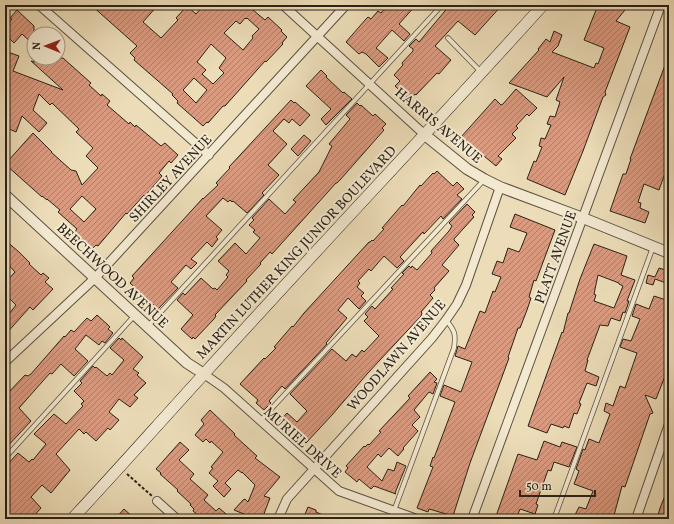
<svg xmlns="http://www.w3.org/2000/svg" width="674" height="524" viewBox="0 0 674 524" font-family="Vollkorn,serif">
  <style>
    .building { fill: url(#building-hatch); stroke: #2a2117; fill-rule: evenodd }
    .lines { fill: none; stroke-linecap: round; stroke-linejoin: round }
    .service-casing { stroke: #5a503f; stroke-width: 5.5 }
    .minor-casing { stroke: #5a503f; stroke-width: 10 }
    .tertiary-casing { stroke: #5a503f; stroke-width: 12 }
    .secondary-casing { stroke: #2a2117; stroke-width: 12 }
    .path { stroke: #2a2117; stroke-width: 2; stroke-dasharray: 3 2; stroke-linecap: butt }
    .service { stroke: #f3e9d1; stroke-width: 4 }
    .minor { stroke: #f3e9d1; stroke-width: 8 }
    .tertiary { stroke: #f3e9d1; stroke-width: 10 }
    .secondary { stroke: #f3e9d1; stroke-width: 11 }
    .labels { text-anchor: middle; stroke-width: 4; stroke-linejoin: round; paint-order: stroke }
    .street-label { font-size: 14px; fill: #2a2117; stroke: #f3e9d1 }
  </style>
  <defs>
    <pattern id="building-hatch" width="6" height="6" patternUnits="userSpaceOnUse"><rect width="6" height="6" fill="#da9a80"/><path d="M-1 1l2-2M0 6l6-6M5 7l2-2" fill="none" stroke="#b17d68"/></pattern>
  </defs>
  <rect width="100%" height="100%" fill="#ecddb8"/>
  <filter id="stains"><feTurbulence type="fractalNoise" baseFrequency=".005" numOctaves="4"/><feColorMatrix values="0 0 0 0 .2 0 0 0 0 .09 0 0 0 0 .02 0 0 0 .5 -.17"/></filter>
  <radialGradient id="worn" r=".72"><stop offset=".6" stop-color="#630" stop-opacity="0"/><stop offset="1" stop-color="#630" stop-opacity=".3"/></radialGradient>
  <path class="building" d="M91 5H158L143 22 161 38 178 20 176 18 187 6 196 14 204 5H247L265 20 268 17 282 30 281 31 287 37 282 43 283 44 266 62 265 61 225 106H223L208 123 207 122 203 126 177 103 178 101 172 95 173 94 134 60 135 58 130 53 137 46ZM245 18 246 19 247 18 259 29 252 36 253 38 243 50 224 33 236 21 240 24ZM211 44 226 58 219 68 224 73 213 84 202 74 206 70 197 62ZM194 78 207 90 196 103 183 90Z
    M388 5H416L399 24 410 34 404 41 392 30 376 48 388 58 379 67 366 54 362 52 359 54 346 42 366 19 368 17 371 19 378 11 381 13Z
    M450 5H502L475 35 458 21 435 46 451 60 439 74 437 73 416 95 415 94 410 100 395 86 400 81 394 75 403 65 402 63 413 51V49L409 46 416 39 419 42Z
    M598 5H629L616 21 630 27 605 92 606 95 603 97 583 151 565 195 527 179 534 161 536 162 542 147 539 146 541 138 545 139 551 125 547 124 550 116 555 117 560 102 556 100 564 77 547 97 509 83 539 50 538 49 546 39 550 42 554 31 562 35 558 46 552 52 594 68 596 63 598 64 604 48 584 40Z
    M17 10 34 26V45L22 34 14 43 5 34 7 25 12 19 10 18Z
    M5 51 19 56 13 71 63 90 31 61 35 62 31 58H63L91 83 89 85 101 96 102 94 110 101 107 105 129 124 130 122 135 127 136 125 161 146 165 143 178 155 171 163 169 161 159 173 162 176 145 196 144 195 127 214 126 213 98 246 96 245 92 249 74 233 77 229 58 212 60 210 47 199V200L42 196V197L6 165 9 162 8 161 33 133 52 152H51L71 170 76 171 82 185 98 168 86 156 93 148 76 132 79 129 52 103 50 105 39 94 33 110 47 123 39 132 22 116 16 132 5 127ZM82 196 96 209 84 222 70 209Z
    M668 57H669V162L659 190 644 184 638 202 641 203 640 208 649 212 645 223 610 211 623 174H626L631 159H630Z
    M321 70 327 76 326 77 343 93 344 92 352 99 326 125 321 119 331 109 306 86Z
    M516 89 537 108 529 116 527 114 516 126 518 128 512 134 516 138 498 156 502 159 496 166 478 151 477 153 470 146 468 148 461 141 463 138 461 137 495 99 501 105 503 104Z
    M291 100 294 103 295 102 310 115 300 126 292 119 289 123 284 119 273 131 287 144 268 165 279 175 262 193 264 195 247 213 233 201 232 202 230 200 228 202 223 198 206 216 222 230 216 237 218 239 212 247 207 242 191 259 197 263 191 269 186 265 171 282 178 288 158 309 130 283 134 278 132 276 203 198V199L218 185 216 183 230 168 229 167Z
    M357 103 360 106 361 105 373 116 375 114 386 124 382 128 384 130 340 180 337 183H336L272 254 270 252 260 263 261 264 246 280 247 281 215 315 216 316 214 319 195 339 193 337 192 339 181 329 193 315 177 300 183 293 185 295 201 278 213 289 215 288 217 290 228 277 226 275 229 271 218 261 235 243 246 254 260 238 253 232 255 230 249 225 254 220 252 218 269 199 285 214 296 202 293 200 319 172 332 146 329 144 350 119 346 115Z
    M304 135 311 141 298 156 291 149Z
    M437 171 453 186 457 182 464 189 457 195 462 199 443 219 441 216 424 234 423 232 400 257 404 261 397 268 384 256 371 271 369 269 358 281 360 283 357 287 364 293 361 296 366 301 359 309 348 298 338 310 347 318 326 343 327 344 285 389 282 386 269 401 271 403 264 410 256 403 258 400 240 384 264 358 265 359 276 348 274 347 292 326 293 327 304 313 369 242H370L372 240 373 241 384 229 382 228 402 205 403 206 420 185 421 186 433 173 434 174Z
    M467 204 475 212 472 215 474 217 454 239V240L459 245 442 265 449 271 434 288 435 290 430 295 433 298 421 312 422 313 421 316 367 374 332 415 306 443 304 441 302 443 279 422 287 413 297 422 307 411 290 394 332 349 346 361 352 354 356 357 362 350 364 352 379 336 364 321 368 317 365 314 372 306 375 309 393 289 391 288 404 274 402 273 409 266 411 268 412 266 417 270 432 253 431 251 449 231 452 226 449 223Z
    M515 214 555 230 536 281 534 280 529 297 531 298 527 310 520 328H518L508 357 509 358 470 463 453 516 429 509 428 512 417 508 433 467 430 466 433 457 434 458 455 402 440 396 444 385 461 392 472 362 455 356 458 346 465 349 480 311 485 313 493 291 495 292 501 277 492 274 497 261 503 263 508 248 519 252 521 248 527 233 510 227Z
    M5 240 19 252 30 263 29 264 41 275 43 273 49 278 45 282 53 289 33 310 30 307 5 335V319L16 305 5 294V283L15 272 5 261Z
    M594 244 627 256 621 275 635 280 627 301H629L625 313 623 312 620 321 611 318 608 326 600 325 587 360H588L585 371 599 377 596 386 587 383 579 403 581 404 577 414 574 413 569 428 564 426 563 428 551 424 547 433 528 426 562 332 563 333 568 313H569L580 279ZM598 275 619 283V284L623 286 614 308 594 301 596 295 594 294Z
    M659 268 669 271V284L655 279 653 285 646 283 648 275 655 277Z
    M654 296 669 301V366L656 399 645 395 653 413 650 414 625 487 622 486 613 519H573L579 507 586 509 593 491 574 484 579 471 576 469 583 449 585 450 589 439 599 443 610 414 604 411 606 403 613 406 620 386 625 388 637 353 620 347 623 339 631 341 640 319 632 316 636 304 649 309Z
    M97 315 108 325 110 327 108 329 113 333 105 343 102 341 99 345 86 335 75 349 88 361 74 376 61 364 52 374 50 373 19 408 31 421 5 449V396L25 375 28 376 31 374 64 336 65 337 71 330 74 332 87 318 91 321Z
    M119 338 121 340 122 338 143 357 133 369 139 373 137 375 146 383 134 395 138 398 130 407 119 399 109 412 119 420 110 430 108 428 96 441 86 432 84 434 79 429 66 443 56 454 70 470 51 493 42 485 31 497 41 508 31 519H5V467L18 453 29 462 32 459 33 460 46 444 34 434 54 414 66 424 83 406 81 404 84 401 74 391 82 383 80 381 93 366 95 368 96 367 107 376 110 373 112 375 124 360 110 348Z
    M430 372 437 379 434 382 437 383 433 394 429 392 414 410 420 417 412 425 418 431 403 448 404 449 398 456 389 448 381 457 378 454 367 467 382 481 388 469 394 471 397 462 406 466 395 493 396 494 374 486 371 489 359 479 357 482 345 472 348 468 346 466 364 446 365 447 368 444 369 445 381 432 379 431 410 398 408 396Z
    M210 410 235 434 234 435 257 456 255 458 280 477 264 496 270 498 262 519H256L234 510 243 500 245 499 248 502 255 485 242 472V473L238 470 225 483 231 489 224 497 213 486 218 481 209 473 213 468 211 467 223 452 211 441 210 443 206 439 203 442 195 435 204 424 201 420Z
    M544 441 560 447 562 442 577 447 569 467 554 462 551 471 548 470 536 504 538 505 535 514 520 509 516 519H495L518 454 537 460Z
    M180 442 189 450 179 460 194 474 190 479 208 495 204 500 216 511 219 508 232 519H202L193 511 194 509 190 505 191 504 177 491 178 490 160 474 161 473 156 469Z
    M669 486V519H657L660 508Z
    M308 507 316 510V512L332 519H303Z
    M124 509 135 519H115Z"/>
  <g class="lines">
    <defs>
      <path id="service" d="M448 38 481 72
        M148 326 442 5
        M260 421 484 180
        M5 458 135 315
        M391 519 454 348C456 334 455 331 446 320
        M554 519 653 247"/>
      <path id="minor" d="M39 5 209 155
        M283 5 425 135
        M5 362 95 278 346 5
        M204 374 224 388 339 491 417 519
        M157 501 177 519
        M278 519 287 499 432 338 446 320 457 304 466 285 500 187
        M472 519 661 5
        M636 519 669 424"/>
      <path id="tertiary" d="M425 135 467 169 484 179 500 187 583 218 669 253
        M5 195 187 363 204 374"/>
      <path id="secondary" d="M72 519C117 471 160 422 204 374 316 250 431 129 543 5"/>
    </defs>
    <use href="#service" class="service-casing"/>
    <use href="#minor" class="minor-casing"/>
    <use href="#tertiary" class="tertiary-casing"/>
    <use href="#secondary" class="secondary-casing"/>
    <path class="path" d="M127 474 152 496"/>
    <use href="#service" class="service"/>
    <use href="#minor" class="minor"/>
    <use href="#tertiary" class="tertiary"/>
    <use href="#secondary" class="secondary"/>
  </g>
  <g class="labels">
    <g class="street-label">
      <text transform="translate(439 125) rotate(40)" y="5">HARRIS AVENUE</text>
      <text transform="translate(170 178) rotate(-47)" y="5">SHIRLEY AVENUE</text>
      <text transform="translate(296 252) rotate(-47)" y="5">MARTIN LUTHER KING JUNIOR BOULEVARD</text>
      <text transform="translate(555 257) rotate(-70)" y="5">PLATT AVENUE</text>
      <text transform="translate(113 275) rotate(43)" y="5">BEECHWOOD AVENUE</text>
      <text transform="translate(396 355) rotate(-49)" y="5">WOODLAWN AVENUE</text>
      <text transform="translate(303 442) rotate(42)" y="5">MURIEL DRIVE</text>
    </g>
  </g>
  <rect width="674" height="524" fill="none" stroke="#ecddb8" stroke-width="20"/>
  <rect x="6" y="6" width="662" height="512" fill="none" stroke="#2a2117" stroke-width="2"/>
  <rect x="10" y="10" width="654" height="504" fill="none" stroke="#2a2117"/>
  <g transform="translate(46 46) rotate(271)"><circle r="19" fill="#f3e9d1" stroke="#a39987"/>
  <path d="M0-3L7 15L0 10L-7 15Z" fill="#8f2418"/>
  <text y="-6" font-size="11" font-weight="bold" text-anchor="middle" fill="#2a2117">N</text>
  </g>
  <path d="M520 490v6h75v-6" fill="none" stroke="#2a2117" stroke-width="2"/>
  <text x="526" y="490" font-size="12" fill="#2a2117" stroke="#f3e9d1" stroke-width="3" paint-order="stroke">50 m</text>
  <rect width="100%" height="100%" filter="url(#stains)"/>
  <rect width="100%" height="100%" fill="url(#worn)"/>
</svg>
